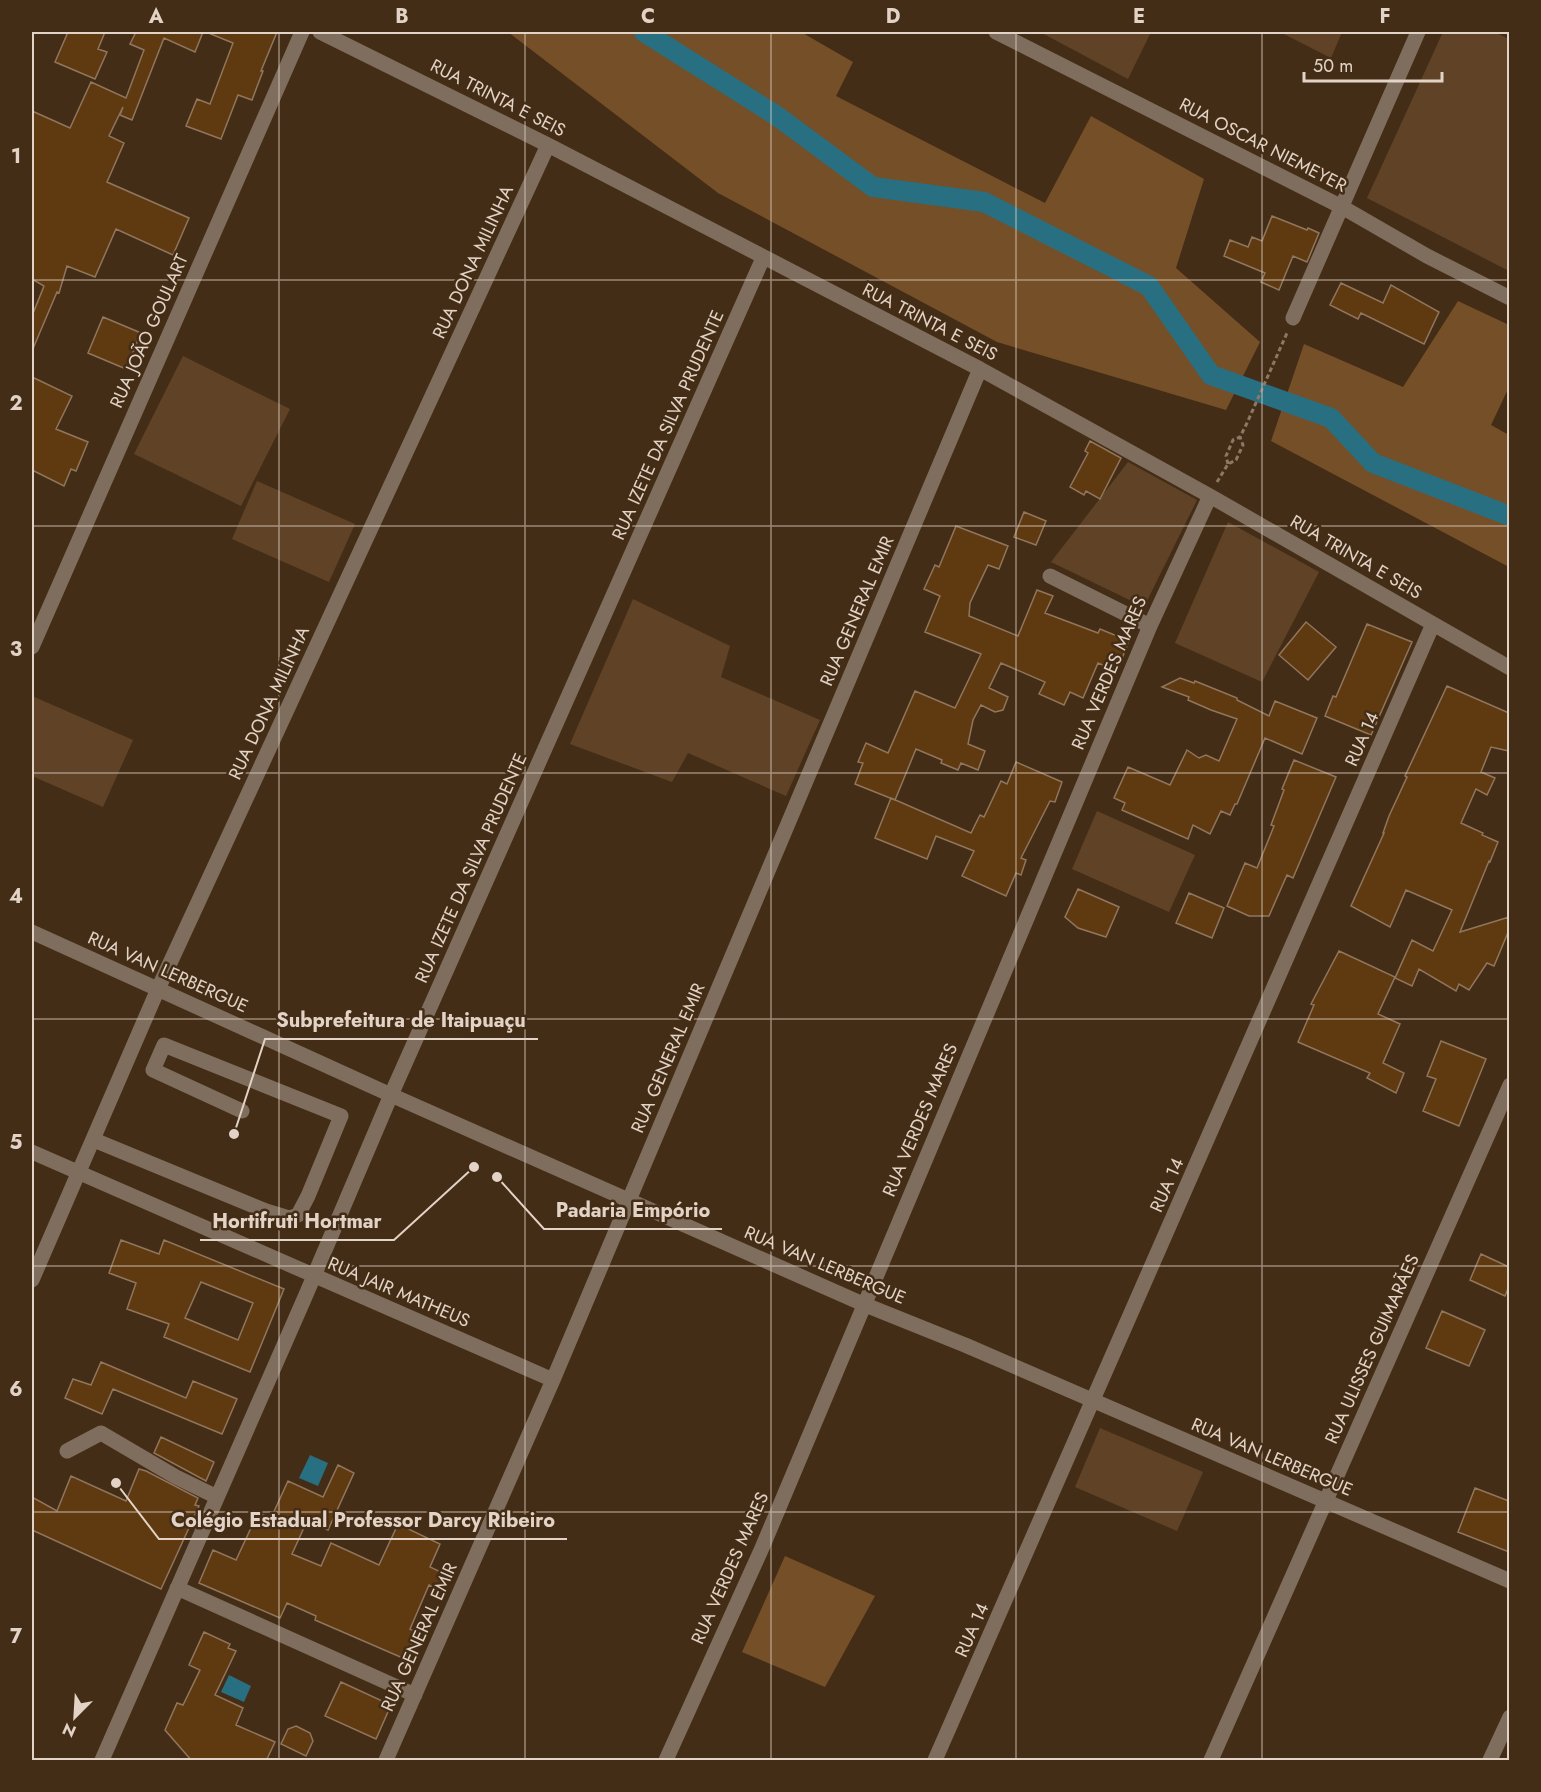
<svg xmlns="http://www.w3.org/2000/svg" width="1541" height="1792" viewBox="0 0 1541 1792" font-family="Jost,sans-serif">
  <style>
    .green { fill: #604327 }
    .forest { fill: #754f28 }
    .water { fill: #287081 }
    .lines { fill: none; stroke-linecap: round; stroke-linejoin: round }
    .canal { stroke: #287081; stroke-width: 20 }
    .building { fill: #5f3a11; stroke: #90765d; stroke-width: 1.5; fill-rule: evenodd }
    .path { stroke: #8b7865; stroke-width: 3; stroke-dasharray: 4.5 3; stroke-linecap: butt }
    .minor { stroke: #7f6d5d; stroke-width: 15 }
    .grid { fill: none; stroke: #e2d3c6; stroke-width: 1.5; stroke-opacity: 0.55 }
    .labels { text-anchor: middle; stroke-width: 5; stroke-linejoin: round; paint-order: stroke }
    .street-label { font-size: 18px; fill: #e2d3c6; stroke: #442d16 }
    .leader { fill: none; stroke: #e2d3c6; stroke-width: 2 }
    .callout-dot { fill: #e2d3c6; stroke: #442d16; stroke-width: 2 }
    .callout-label { font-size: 20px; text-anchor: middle; font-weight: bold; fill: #e2d3c6; stroke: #442d16; stroke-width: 5; stroke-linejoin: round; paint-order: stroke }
    .neatline { fill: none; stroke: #e2d3c6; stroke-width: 2 }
    .grid-label { font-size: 20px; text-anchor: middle; font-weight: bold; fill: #e2d3c6 }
  </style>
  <rect width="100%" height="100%" fill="#442d16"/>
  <path class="green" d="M1040 32H1151L1128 79Z
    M1280 32H1342L1331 58Z
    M1443 32H1494L1509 39V271L1367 198Z
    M183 356 290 409 241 506 134 454Z
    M1128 462 1197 500 1144 607 1051 562Z
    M257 481 355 524 329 582 232 539Z
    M1228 522 1319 572 1262 682 1175 643Z
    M633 599 730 646 721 677 820 720 786 796 688 753 672 782 570 744Z
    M32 696 133 740 103 807 32 776Z
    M1097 811 1195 855 1169 912 1072 869Z
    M1100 1428 1203 1472 1177 1531 1075 1487Z"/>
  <path class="forest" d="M508 32H801L853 62 836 96 1045 203 1091 116 1204 179 1176 268 1260 342 1226 410 997 342 718 193Z
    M1458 301 1509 325V387L1491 425 1509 435V567L1271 441 1304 344 1403 387Z
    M785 1556 875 1596 825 1687 742 1652Z"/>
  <path class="water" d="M310 1455 328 1463 318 1486 299 1478Z
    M229 1675 251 1686 244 1702 221 1692Z"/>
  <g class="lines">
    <path class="canal" d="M644 32 777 116 873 187 984 202 1149 286 1211 375 1331 418 1373 463 1510 516"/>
  </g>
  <path class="building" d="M68 32H105L98 49 107 52 95 79 55 62Z
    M136 32H203L195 52 164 38 132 120 120 115 123 107 109 136 124 143 107 182 189 218 173 255 116 229 95 277 67 266 59 293 57 292 32 351V316L44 286 32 279V111L70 128 91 82 126 98 144 50 130 44Z
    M206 32H277L261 71H263L252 100 238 95 221 139 186 126 197 99 210 104 233 43Z
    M1272 216 1307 230 1308 228 1319 233 1307 262 1293 256 1279 290 1261 282 1265 273 1224 256 1230 240 1248 247 1252 237 1262 241Z
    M1341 283 1383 303 1391 285 1439 312 1424 344 1361 313 1358 319 1330 305Z
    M103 317 141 333 126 369 88 353Z
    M32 377 72 396 56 429 88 442 76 471 71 469 64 486 32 470Z
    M1090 441 1121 458 1100 499 1086 491 1084 495 1070 487 1088 453 1085 451Z
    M1024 512 1046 521 1036 545 1014 537Z
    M956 526 1008 546 999 569 988 565 970 603 969 616 1018 636 1037 590 1053 596 1045 613 1098 633 1100 629 1129 641 1117 671 1098 663 1083 698 1070 692 1064 705 1039 694 1045 682 1001 663 989 688 1008 697 1003 710 995 712 981 705 973 720 968 744 985 751 978 770 961 763 958 770 941 763 942 760 916 749 895 800 855 784 863 763 858 762 866 743 888 753 915 691 955 708 981 654 925 632 940 596 924 589 935 565 939 567Z
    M1306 622 1336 647 1308 680 1279 655Z
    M1367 624 1412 642 1371 735 1325 716 1333 696 1336 697Z
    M1180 678 1194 683 1195 681 1237 698V700L1269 716 1275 701 1317 718 1302 754 1265 738 1237 804H1235L1230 815 1221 811 1210 834 1193 825 1188 839 1122 810 1125 803 1114 798 1128 767 1170 785 1187 750 1199 758 1206 755 1219 761 1237 719 1211 710 1188 700 1189 697 1162 687Z
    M1447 686 1509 713V751L1491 747 1481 772 1495 778 1487 795 1476 789 1461 823 1483 833 1482 835 1498 842 1490 862 1489 861 1460 932 1509 917V930L1494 966 1487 963 1469 990 1459 984 1456 991 1419 969 1412 986 1395 978 1412 940 1433 951 1452 910 1406 890 1390 927 1351 906 1384 833H1383L1389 816 1407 777 1405 776Z
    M1294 760 1336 777 1293 878 1287 875 1269 916H1249L1227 906 1245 863 1257 868 1274 826 1271 825 1284 790 1282 789Z
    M1016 762 1062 782 1055 802 1050 801 1021 858 1026 860 1021 875 1016 873 1006 896 962 876 974 851 936 836 927 859 875 838 891 798 971 833 980 815 984 817 1001 781 1007 784Z
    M1078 889 1119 907 1106 937 1078 928 1065 917Z
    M1189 893 1224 908 1212 938 1176 923Z
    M1339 951 1395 977 1378 1014 1400 1024 1383 1063 1404 1073 1396 1093 1367 1078 1370 1073 1298 1042 1314 1005 1311 1004Z
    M1441 1041 1486 1059 1459 1126 1423 1111 1436 1079 1427 1076Z
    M121 1240 159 1254 164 1240 284 1289 250 1372 164 1337 169 1324 127 1309 136 1283 109 1273ZM201 1282 253 1303 238 1340 185 1318Z
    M1481 1254 1509 1267V1286L1505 1296 1470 1280Z
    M1442 1311 1485 1330 1469 1366 1426 1348Z
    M101 1362 186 1398 193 1381 237 1399 222 1434 113 1389 102 1414 65 1398 73 1379 91 1385Z
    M161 1437 214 1462 206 1481 154 1453Z
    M338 1465 354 1473 328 1530 307 1521 292 1554 321 1566 331 1543 379 1565 398 1524 440 1544 430 1567 447 1575 440 1590 429 1585 410 1629 417 1632 405 1659 315 1620 316 1616 287 1603 280 1618 199 1583 213 1550 236 1560 258 1513 271 1518 288 1481 323 1497Z
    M139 1469 146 1471 198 1498 195 1505 199 1506 161 1589 32 1530V1497L57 1511 71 1476 126 1501Z
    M1475 1488 1509 1501V1552L1458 1532Z
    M204 1632 230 1644 228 1648 236 1651 215 1695 243 1708 236 1725 275 1742 266 1761H192L165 1730 177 1703 183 1705 200 1670 189 1665Z
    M341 1682 391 1705 376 1739 325 1716Z
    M296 1726 310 1733 313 1741 306 1756 281 1744 288 1729Z"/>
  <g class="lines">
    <path class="path" d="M1228 464 1226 456 1233 440 1240 437 1247 423 1287 333
      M1217 482 1228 464 1236 460 1243 445 1240 437"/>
    <path class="minor" d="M320 32 548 145 980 369 1210 496 1510 668
      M996 32 1342 207 1427 256 1510 298
      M1293 318 1418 32
      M1050 576 1150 626
      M32 647 302 32
      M32 932 391 1095 863 1304 965 1345 1510 1581
      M94 1140 266 1211 289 1218 298 1215 308 1196 341 1116 164 1045 153 1070 242 1111
      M32 1152 553 1380
      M32 1280 158 989 548 145
      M67 1451 101 1433 176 1477 217 1497
      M177 1588 415 1695
      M102 1760 305 1297 391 1095 763 258
      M386 1760 553 1380 980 369
      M666 1760 762 1548 1150 626 1210 496
      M935 1760 1433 624
      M1211 1760 1510 1085
      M1490 1760 1510 1717"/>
  </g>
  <path class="grid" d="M279 32V1760M525 32V1760M771 32V1760M1016 32V1760M1262 32V1760M32 280H1510M32 526H1510M32 773H1510M32 1019H1510M32 1266H1510M32 1512H1510"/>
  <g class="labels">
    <g class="street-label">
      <text transform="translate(498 98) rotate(27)" y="6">RUA TRINTA E SEIS</text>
      <text transform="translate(1263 145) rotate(27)" y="6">RUA OSCAR NIEMEYER</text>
      <text transform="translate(473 262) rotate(-65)" y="6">RUA DONA MILINHA</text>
      <text transform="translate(930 322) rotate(27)" y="6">RUA TRINTA E SEIS</text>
      <text transform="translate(149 331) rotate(-66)" y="6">RUA JOÃO GOULART</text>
      <text transform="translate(668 425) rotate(-66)" y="6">RUA IZETE DA SILVA PRUDENTE</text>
      <text transform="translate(1356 557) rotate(30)" y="6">RUA TRINTA E SEIS</text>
      <text transform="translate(857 611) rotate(-67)" y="6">RUA GENERAL EMIR</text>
      <text transform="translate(1109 673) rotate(-67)" y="6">RUA VERDES MARES</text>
      <text transform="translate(269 703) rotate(-65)" y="6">RUA DONA MILINHA</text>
      <text transform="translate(1362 739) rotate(-66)" y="6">RUA 14</text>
      <text transform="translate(471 868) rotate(-66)" y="6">RUA IZETE DA SILVA PRUDENTE</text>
      <text transform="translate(168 972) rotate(24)" y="6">RUA VAN LERBERGUE</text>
      <text transform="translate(668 1058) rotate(-67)" y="6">RUA GENERAL EMIR</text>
      <text transform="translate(920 1120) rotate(-67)" y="6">RUA VERDES MARES</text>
      <text transform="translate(1167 1185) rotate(-66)" y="6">RUA 14</text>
      <text transform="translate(825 1265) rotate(23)" y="6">RUA VAN LERBERGUE</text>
      <text transform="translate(399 1292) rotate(23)" y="6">RUA JAIR MATHEUS</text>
      <text transform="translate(1372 1349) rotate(-66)" y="6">RUA ULISSES GUIMARÃES</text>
      <text transform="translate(1272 1457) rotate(23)" y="6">RUA VAN LERBERGUE</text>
      <text transform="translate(730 1568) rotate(-66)" y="6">RUA VERDES MARES</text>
      <text transform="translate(972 1630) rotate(-66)" y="6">RUA 14</text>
      <text transform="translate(419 1637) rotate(-66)" y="6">RUA GENERAL EMIR</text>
    </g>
  </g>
  <path class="leader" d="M234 1134L265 1039H538M497 1177L544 1229H722M474 1167L394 1240H200M116 1483L159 1539H567"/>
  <g class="callout-dot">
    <circle cx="234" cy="1134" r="6"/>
    <circle cx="497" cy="1177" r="6"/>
    <circle cx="474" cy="1167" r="6"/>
    <circle cx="116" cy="1483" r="6"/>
  </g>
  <g class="callout-label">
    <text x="401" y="1027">Subprefeitura de Itaipuaçu</text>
    <text x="633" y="1217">Padaria Empório</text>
    <text x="297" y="1228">Hortifruti Hortmar</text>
    <text x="363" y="1527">Colégio Estadual Professor Darcy Ribeiro</text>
  </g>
  <rect width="1541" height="1792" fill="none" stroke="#442d16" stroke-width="66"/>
  <g transform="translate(75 1717) rotate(204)" stroke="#442d16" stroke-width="4.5" paint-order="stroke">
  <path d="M0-4.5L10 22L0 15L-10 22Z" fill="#e2d3c6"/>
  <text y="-9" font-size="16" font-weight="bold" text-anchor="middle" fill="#e2d3c6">N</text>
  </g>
  <path d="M1304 72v9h138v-9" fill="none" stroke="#e2d3c6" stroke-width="3"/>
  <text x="1313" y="72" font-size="18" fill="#e2d3c6" stroke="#442d16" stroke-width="4.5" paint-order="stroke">50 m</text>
  <rect x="33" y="33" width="1475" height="1726" class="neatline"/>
  <g class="grid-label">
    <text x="156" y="23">A</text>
    <text x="402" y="23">B</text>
    <text x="648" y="23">C</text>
    <text x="893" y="23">D</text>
    <text x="1139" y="23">E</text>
    <text x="1385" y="23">F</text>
    <text x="16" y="163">1</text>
    <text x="16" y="410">2</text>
    <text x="16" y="656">3</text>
    <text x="16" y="903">4</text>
    <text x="16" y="1149">5</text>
    <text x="16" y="1396">6</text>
    <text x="16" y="1643">7</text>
  </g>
</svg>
